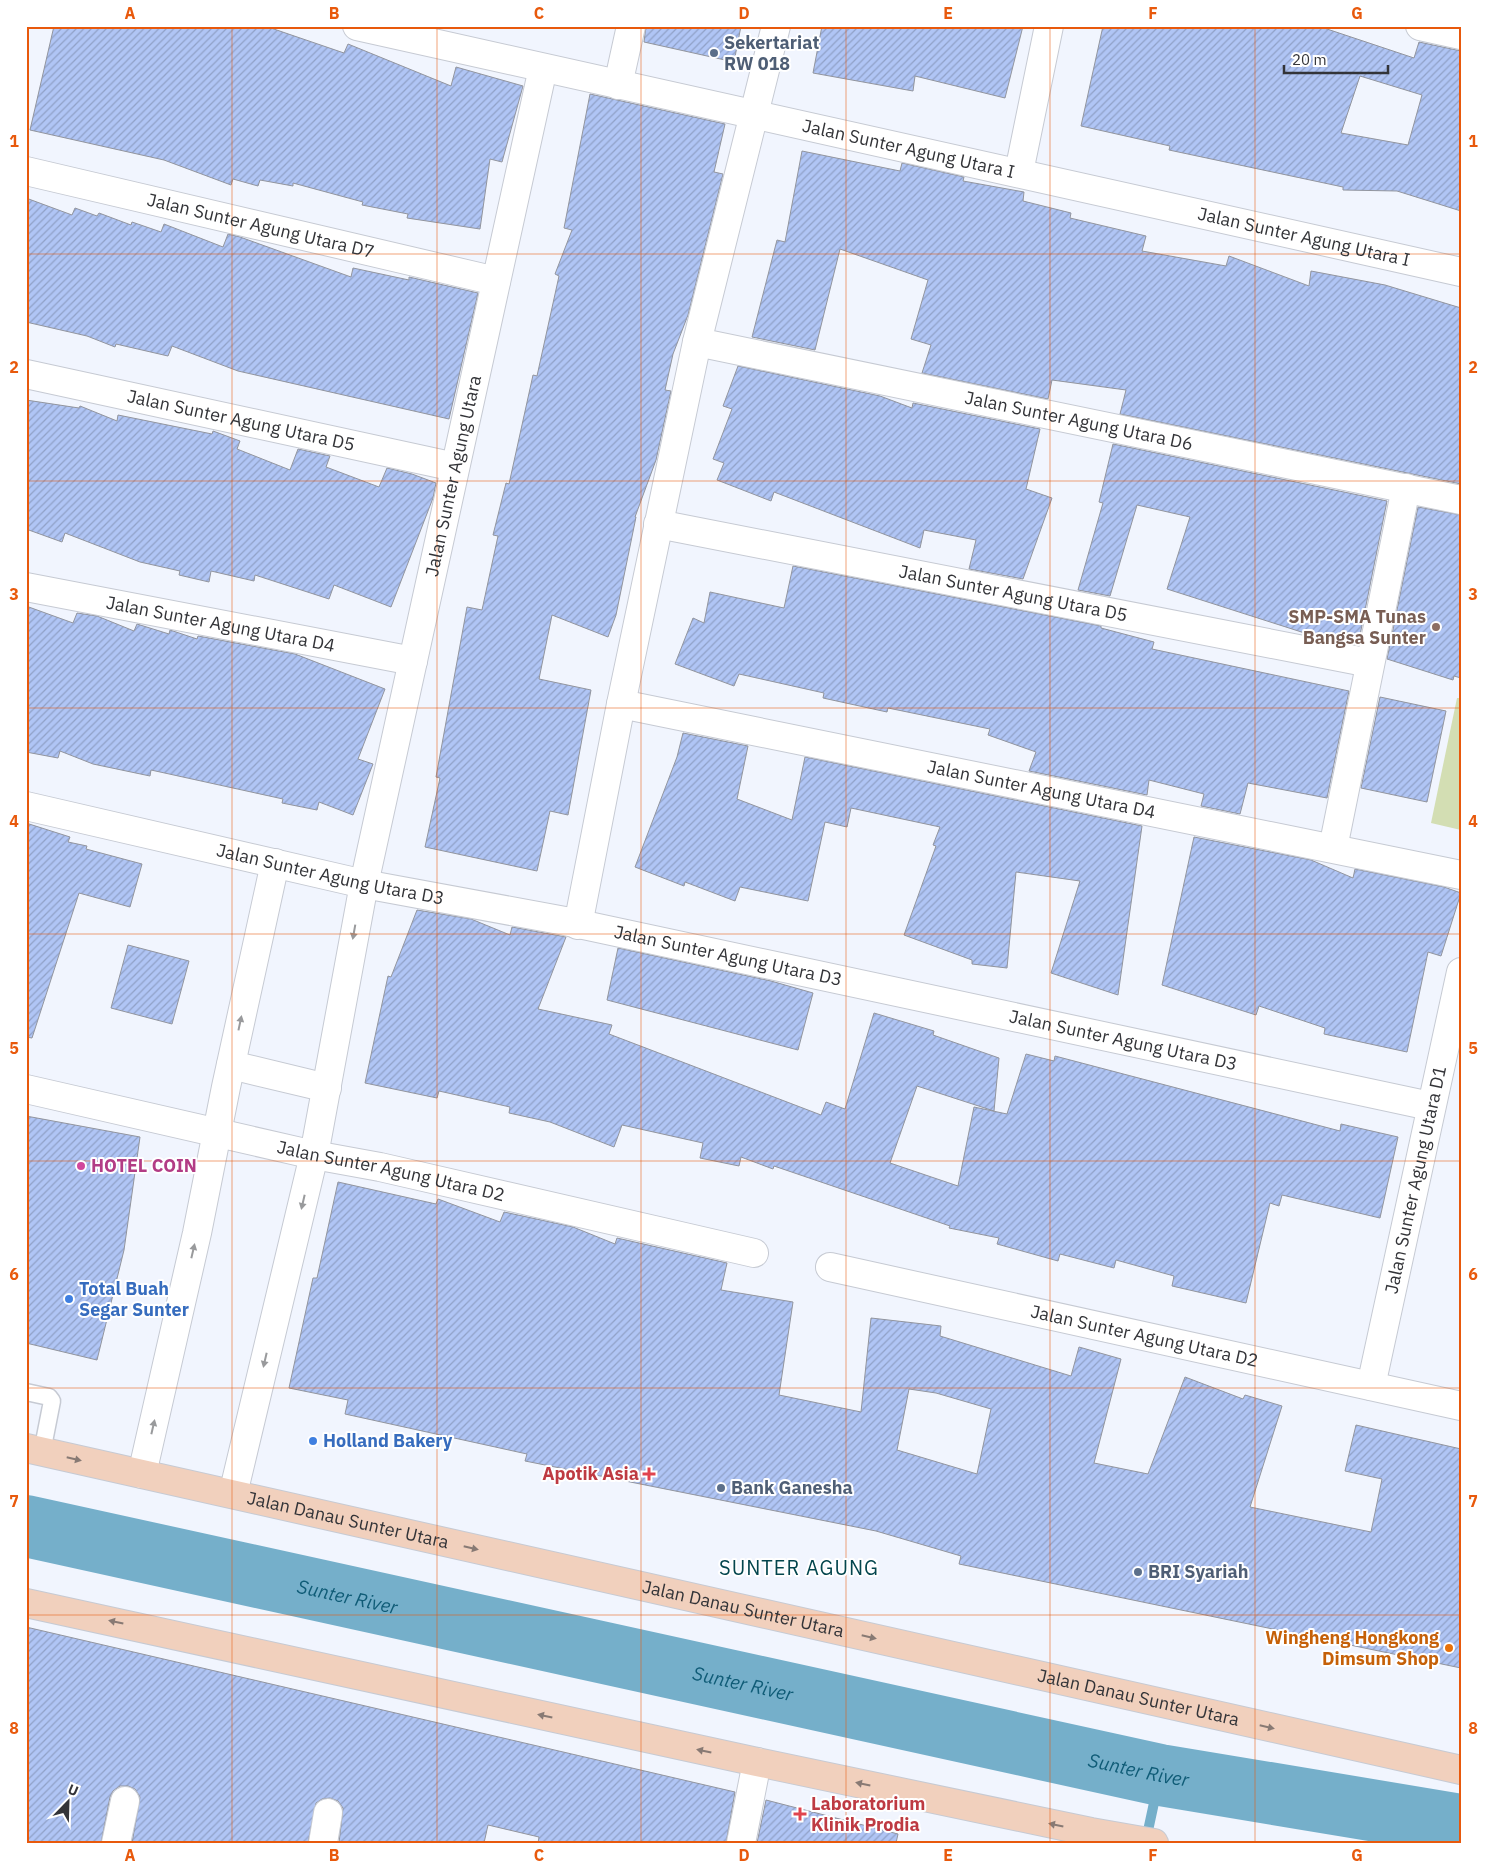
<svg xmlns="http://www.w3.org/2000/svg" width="1487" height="1869" viewBox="0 0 1487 1869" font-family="'IBM Plex Sans',sans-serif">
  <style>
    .green { fill: #d3deb3 }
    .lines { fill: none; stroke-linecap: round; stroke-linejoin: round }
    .stream { stroke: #75afca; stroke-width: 10 }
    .river { stroke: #75afca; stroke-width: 62 }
    .building { fill: url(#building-hatch); stroke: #92959e; fill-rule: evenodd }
    .lane-casing { stroke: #c6cad3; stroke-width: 19 }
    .street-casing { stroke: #c6cad3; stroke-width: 30 }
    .secondary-casing { stroke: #c6cad3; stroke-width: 30 }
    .lane { stroke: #fff; stroke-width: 16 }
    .street { stroke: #fff; stroke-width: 28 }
    .secondary { stroke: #f1d0bd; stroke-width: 28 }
    .oneway { fill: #999a9c }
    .oneway2 { fill: #887a74 }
    .grid { fill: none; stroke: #e8590c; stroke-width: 1; stroke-opacity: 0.55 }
    .service-dot { fill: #5c6f8a; stroke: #fff; stroke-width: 2 }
    .education-dot { fill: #8d6e63; stroke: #fff; stroke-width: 2 }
    .hotel-dot { fill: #d1479c; stroke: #fff; stroke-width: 2 }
    .shop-dot { fill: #3f7fe0; stroke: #fff; stroke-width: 2 }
    .health-dot { fill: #e0444e; stroke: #fff; stroke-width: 2 }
    .food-dot { fill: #e8710a; stroke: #fff; stroke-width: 2 }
    .labels { text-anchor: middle; stroke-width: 4; stroke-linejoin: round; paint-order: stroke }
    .service-label { font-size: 18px; font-weight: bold; fill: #4e5e75; stroke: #fff; text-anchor: start }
    .street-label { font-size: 18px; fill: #333438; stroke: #fff }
    .education-label { font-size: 18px; font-weight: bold; fill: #785e54; stroke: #fff; text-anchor: end }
    .hotel-label { font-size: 18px; font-weight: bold; fill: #b23c85; stroke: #fff; text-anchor: start }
    .shop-label { font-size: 18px; font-weight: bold; fill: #366cbe; stroke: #fff; text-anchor: start }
    .health-label { font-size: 18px; font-weight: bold; fill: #be3a42; stroke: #fff; text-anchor: end }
    .food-label { font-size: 18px; font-weight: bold; fill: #c56008; stroke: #fff; text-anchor: end }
    .water-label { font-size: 19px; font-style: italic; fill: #105c77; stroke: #fff }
    .quarter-label { font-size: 20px; letter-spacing: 1px; fill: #03454d; stroke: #fff }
    .neatline { fill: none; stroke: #e8590c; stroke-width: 2 }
    .grid-label { font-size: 16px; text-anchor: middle; font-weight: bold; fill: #e8590c }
  </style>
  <defs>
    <pattern id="building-hatch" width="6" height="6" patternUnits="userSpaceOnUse" patternTransform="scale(1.25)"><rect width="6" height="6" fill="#b0c5f5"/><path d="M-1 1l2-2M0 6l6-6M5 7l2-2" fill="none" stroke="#90a1c7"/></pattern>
  </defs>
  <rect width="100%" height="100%" fill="#f1f5fe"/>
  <path class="green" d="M1457 698H1461V830L1431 823Z"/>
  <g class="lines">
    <path class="stream" d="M1146 1840 1160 1775"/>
    <path class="river" id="s1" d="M26 1526 1160 1775 1461 1825"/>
  </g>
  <path class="building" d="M54 26H265L344 53 348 44 451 86 456 67 523 86 502 162 490 159 480 229 407 218 408 214 362 205 363 202 293 183V186L260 180 258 186 233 179 231 185 164 160 30 130Z
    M646 26H741L734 62 644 42Z
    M822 26H1023L1005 98 915 76 913 91 813 73Z
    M1103 26H1318L1414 58 1419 42 1461 51V211L1397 191 1343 190V187L1169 150 1170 146 1081 126ZM1360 76 1422 95 1408 145 1341 133Z
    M590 94 725 124 714 172 723 174 688 315 673 354 665 390 671 391 656 460 635 517H636L616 615 608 637 552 615 539 679 591 690 568 815 550 811 537 871 425 847 440 778 436 777 467 607 482 610 498 536 493 535 506 483 509 484 533 375 537 376 559 276 555 274 572 230 564 228Z
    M802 151 900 171 902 163 964 177 963 181 1024 192 1023 201 1071 213 1070 218 1146 236 1142 251 1226 266 1229 256 1309 286 1311 271 1385 285 1461 308V484L1120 414 1126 390 1052 380 1048 399 922 373 931 345 911 339 928 280 840 249 815 350 752 337 777 240 785 242Z
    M26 198 72 215 75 208 97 216 99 213 131 225 132 222 161 232 164 224 223 247 228 234 240 237 351 277 353 268 409 280V277L478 293 449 419 238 371 172 346 168 356 116 344 115 347 87 336 26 322Z
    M738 366 880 396 912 408 913 403 1040 429 1026 489 1052 498 1023 579 969 569 976 540 924 530 920 548 774 492 771 501 717 480 724 463 713 459 732 409 723 406Z
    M26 400 79 408 80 406 117 421 118 415 212 434 213 431 240 441 237 449 290 470 298 449 330 456 326 467 379 487 387 468 412 474 436 483 433 498 391 607 334 585 329 599 255 575 254 581 211 571 209 582 179 575 180 571 140 562 65 533 62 542 26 529Z
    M1113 444 1387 501 1358 645 1314 636 1167 589 1190 517 1137 505 1110 596 1078 590 1103 503 1099 502Z
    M1418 507 1461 515V678L1454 676 1453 680 1387 659Z
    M793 566 1101 626V628L1154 642 1152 649 1349 691 1327 798 1248 783 1240 814 1201 806 1204 794 1149 780 1147 795 1029 771 1036 752 988 735 990 729 888 708 887 712 823 698 824 693 739 674 734 686 675 664 693 618 704 623 710 592 784 608Z
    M26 606 73 623 77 613 97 616 134 631 137 624 169 634 170 630 197 639 198 636 295 654 385 689 358 759 373 764 353 815 319 802 317 810 282 803 283 799 151 770 150 776 93 764 60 751 58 758 26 752Z
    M1380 697 1446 711 1427 802 1361 788Z
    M683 733 748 746 737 799 792 820 805 757 1142 826 1118 995 1051 973 1080 881 1016 872 1007 968 972 964V960L904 935 936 846 933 845 940 827 851 808 847 827 825 822 808 901 740 887 735 901 685 882 684 886 635 867 677 757Z
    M26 823 70 837 68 842 87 846 86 849 142 864 130 907 79 893 32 1038 26 1037Z
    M1194 837 1311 860 1353 878 1355 869 1444 887 1461 893 1441 956 1428 952 1407 1052 1324 1034 1325 1028 1259 1006 1256 1015 1162 985Z
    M417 910 471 919 510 935 512 927 566 937 538 1009 612 1025 609 1034 821 1115 826 1102 845 1109 874 1013 934 1031 933 1035 999 1058 994 1111 917 1086 890 1163 958 1186 974 1107 1007 1114 1026 1054 1054 1061 1055 1056 1340 1131 1341 1124 1398 1137 1380 1218 1282 1195 1279 1206 1270 1203 1246 1303 1172 1286 1174 1276 1116 1260 1114 1268 1060 1254 1058 1261 997 1244 999 1238 949 1228 950 1226 774 1166 773 1169 741 1157 739 1166 700 1158 703 1143 622 1125 614 1147 550 1122 509 1113 510 1107 439 1091 437 1098 365 1083 388 976 391 977Z
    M128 945 189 961 172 1024 111 1008Z
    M618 948 771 981 813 993 798 1050 607 1000Z
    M26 1116 140 1137 124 1250 97 1360 26 1343Z
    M338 1182 436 1204 438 1199 500 1222 504 1212 573 1227 615 1244 617 1238 727 1263 721 1290 793 1302 779 1395 861 1412 871 1318 941 1326 940 1336 1071 1376 1079 1347 1121 1359 1094 1463 1148 1474 1185 1377 1243 1399 1245 1395 1282 1406 1250 1507 1371 1532 1382 1479 1345 1471 1356 1425 1461 1449V1668L959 1564 961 1556 876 1531 525 1461 527 1454 345 1414 348 1400 289 1388 313 1278H317ZM909 1389 936 1393 991 1409 977 1474 897 1450Z
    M26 1627 735 1792 726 1843H538L539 1837 488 1825 484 1843H339L343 1808 338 1801 330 1798 322 1799 316 1803 308 1843H132L140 1797 135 1789 128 1786H120L113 1791 110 1797 101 1843H26Z
    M766 1800 898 1834 896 1843H757Z"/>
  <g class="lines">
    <defs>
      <path id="lane" d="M26 1392 49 1397 52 1401 42 1452"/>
      <g id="street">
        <path id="s2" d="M357 26 1461 272"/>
        <path d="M1420 26 1461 35"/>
        <path d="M618 85 631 26"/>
        <path id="s3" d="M26 171 496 281"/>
        <path d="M1019 172 1049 26"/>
        <path id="s4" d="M697 342 1461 500"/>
        <path id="s5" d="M26 374 455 467"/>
        <path id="s6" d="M658 524 1370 663"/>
        <path id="s7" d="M26 587 413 661"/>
        <path id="s8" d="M621 704 1461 875"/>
        <path id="s9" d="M26 806 364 884 565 921 1430 1106"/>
        <path d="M1333 848 1406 488"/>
        <path d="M578 925 621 704 697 342 776 26"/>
        <path d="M231 1065 327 1088"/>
        <path id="s10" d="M26 1089 314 1155 380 1167 754 1253"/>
        <path id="s11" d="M830 1267 1461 1406"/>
        <path id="s12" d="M1371 1386 1461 972"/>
        <path d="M142 1474 197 1233 226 1087 275 863"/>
        <path id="s13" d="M233 1494 314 1155 364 884 543 68"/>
        <path d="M116 1843 125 1801"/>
        <path d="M323 1843 328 1813"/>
        <path d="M741 1843 757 1762"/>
      </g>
      <g id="secondary">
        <path id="s14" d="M26 1448 1461 1770"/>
        <path d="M26 1603 757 1762 1091 1832 1154 1843"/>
      </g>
    </defs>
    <use href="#lane" class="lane-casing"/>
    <use href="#street" class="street-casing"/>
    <use href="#secondary" class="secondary-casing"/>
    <use href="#lane" class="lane"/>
    <use href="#street" class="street"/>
    <use href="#secondary" class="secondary"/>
  </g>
  <defs><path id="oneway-solid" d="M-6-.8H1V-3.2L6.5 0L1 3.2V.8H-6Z" transform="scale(1.25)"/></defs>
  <g class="oneway">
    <use href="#oneway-solid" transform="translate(354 932) rotate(100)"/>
    <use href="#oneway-solid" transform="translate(240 1023) rotate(-78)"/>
    <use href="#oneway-solid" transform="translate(303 1202) rotate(103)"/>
    <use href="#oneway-solid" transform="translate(193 1251) rotate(-77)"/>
    <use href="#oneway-solid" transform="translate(265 1360) rotate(103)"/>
    <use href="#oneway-solid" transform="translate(153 1427) rotate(-77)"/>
  </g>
  <g class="oneway2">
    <use href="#oneway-solid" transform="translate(74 1459) rotate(13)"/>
    <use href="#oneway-solid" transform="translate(471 1548) rotate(13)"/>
    <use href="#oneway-solid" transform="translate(116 1622) rotate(-168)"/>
    <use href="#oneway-solid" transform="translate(869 1637) rotate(13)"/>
    <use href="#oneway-solid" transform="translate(545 1716) rotate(-168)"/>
    <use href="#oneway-solid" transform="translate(1267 1727) rotate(13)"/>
    <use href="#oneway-solid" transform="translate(704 1751) rotate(-168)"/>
    <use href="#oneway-solid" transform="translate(863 1784) rotate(-168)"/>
    <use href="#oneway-solid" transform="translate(1056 1825) rotate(-168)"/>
  </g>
  <path class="grid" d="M232 26V1843M437 26V1843M641 26V1843M846 26V1843M1050 26V1843M1255 26V1843M26 254H1461M26 481H1461M26 708H1461M26 934H1461M26 1161H1461M26 1388H1461M26 1615H1461"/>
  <g class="service-dot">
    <circle cx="714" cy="53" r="5"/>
    <circle cx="721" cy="1488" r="5"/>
    <circle cx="1138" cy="1572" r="5"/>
  </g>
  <circle class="education-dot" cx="1436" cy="627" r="5"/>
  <circle class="hotel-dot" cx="81" cy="1166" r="5"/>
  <g class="shop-dot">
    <circle cx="69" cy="1299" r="5"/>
    <circle cx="313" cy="1441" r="5"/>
  </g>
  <g class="health-dot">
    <path d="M646.5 1466.5h5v5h5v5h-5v5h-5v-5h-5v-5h5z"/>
    <path d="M797.5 1806.5h5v5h5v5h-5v5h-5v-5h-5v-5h5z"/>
  </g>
  <circle class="food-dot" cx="1449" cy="1648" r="5"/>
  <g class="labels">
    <g class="service-label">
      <text x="724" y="49">Sekertariat<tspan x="724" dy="21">RW 018</tspan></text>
      <text x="731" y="1494">Bank Ganesha</text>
      <text x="1148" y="1578">BRI Syariah</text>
    </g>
    <g class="street-label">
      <text dy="6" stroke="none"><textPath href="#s2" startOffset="565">Jalan Sunter Agung Utara I</textPath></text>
      <text dy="6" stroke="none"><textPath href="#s3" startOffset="241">Jalan Sunter Agung Utara D7</textPath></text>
      <text dy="6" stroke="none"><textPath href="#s2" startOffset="970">Jalan Sunter Agung Utara I</textPath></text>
      <text dy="6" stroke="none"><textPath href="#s5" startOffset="220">Jalan Sunter Agung Utara D5</textPath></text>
      <text dy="6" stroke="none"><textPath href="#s4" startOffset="390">Jalan Sunter Agung Utara D6</textPath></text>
      <text dy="6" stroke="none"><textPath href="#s13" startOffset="1042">Jalan Sunter Agung Utara</textPath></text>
      <text dy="6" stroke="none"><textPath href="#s6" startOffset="362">Jalan Sunter Agung Utara D5</textPath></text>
      <text dy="6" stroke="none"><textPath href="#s7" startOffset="198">Jalan Sunter Agung Utara D4</textPath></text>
      <text dy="6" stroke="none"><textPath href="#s8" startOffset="429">Jalan Sunter Agung Utara D4</textPath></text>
      <text dy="6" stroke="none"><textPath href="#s9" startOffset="312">Jalan Sunter Agung Utara D3</textPath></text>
      <text dy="6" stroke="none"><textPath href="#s9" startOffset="718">Jalan Sunter Agung Utara D3</textPath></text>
      <text dy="6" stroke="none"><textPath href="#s9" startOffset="1122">Jalan Sunter Agung Utara D3</textPath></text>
      <text dy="6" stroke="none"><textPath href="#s10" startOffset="374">Jalan Sunter Agung Utara D2</textPath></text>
      <text dy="6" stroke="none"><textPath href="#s12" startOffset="211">Jalan Sunter Agung Utara D1</textPath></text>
      <text dy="6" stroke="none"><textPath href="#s11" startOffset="322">Jalan Sunter Agung Utara D2</textPath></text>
      <text dy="6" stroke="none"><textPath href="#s14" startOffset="330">Jalan Danau Sunter Utara</textPath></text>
      <text dy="6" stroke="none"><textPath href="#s14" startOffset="735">Jalan Danau Sunter Utara</textPath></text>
      <text dy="6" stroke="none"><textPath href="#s14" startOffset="1140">Jalan Danau Sunter Utara</textPath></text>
    </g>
    <g class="education-label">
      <text x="1426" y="623">SMP-SMA Tunas<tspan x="1426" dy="21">Bangsa Sunter</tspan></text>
    </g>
    <g class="hotel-label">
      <text x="91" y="1172">HOTEL COIN</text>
    </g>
    <g class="shop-label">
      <text x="79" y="1295">Total Buah<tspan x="79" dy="21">Segar Sunter</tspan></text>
      <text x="323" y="1447">Holland Bakery</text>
    </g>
    <g class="health-label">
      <text x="639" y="1480">Apotik Asia</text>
      <text x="811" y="1810" text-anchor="start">Laboratorium<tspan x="811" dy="21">Klinik Prodia</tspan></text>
    </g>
    <g class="food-label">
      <text x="1439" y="1644">Wingheng Hongkong<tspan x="1439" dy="21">Dimsum Shop</tspan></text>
    </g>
    <g class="water-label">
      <text dy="7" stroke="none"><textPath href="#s1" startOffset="329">Sunter River</textPath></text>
      <text dy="7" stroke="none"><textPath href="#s1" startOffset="734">Sunter River</textPath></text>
      <text dy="7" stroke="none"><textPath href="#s1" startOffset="1139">Sunter River</textPath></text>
    </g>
    <g class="quarter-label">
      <text x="799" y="1575">SUNTER AGUNG</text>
    </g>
  </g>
  <rect width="1487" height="1869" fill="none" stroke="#ffffff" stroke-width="55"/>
  <g transform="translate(68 1802) rotate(23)" stroke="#ffffff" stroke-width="4" paint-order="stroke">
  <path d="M0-4L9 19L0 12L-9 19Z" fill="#333438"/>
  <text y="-8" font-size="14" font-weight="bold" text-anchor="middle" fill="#333438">U</text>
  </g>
  <path d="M1284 65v8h104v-8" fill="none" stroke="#333438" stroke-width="2.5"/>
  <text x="1292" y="65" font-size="15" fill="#333438" stroke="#ffffff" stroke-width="4" paint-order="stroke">20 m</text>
  <rect x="28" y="28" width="1432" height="1814" class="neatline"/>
  <g class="grid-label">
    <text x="130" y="19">A</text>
    <text x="334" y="19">B</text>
    <text x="539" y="19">C</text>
    <text x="744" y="19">D</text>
    <text x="948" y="19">E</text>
    <text x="1153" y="19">F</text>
    <text x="1357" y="19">G</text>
    <text x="14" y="147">1</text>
    <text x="1473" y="147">1</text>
    <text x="14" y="373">2</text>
    <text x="1473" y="373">2</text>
    <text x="14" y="600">3</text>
    <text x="1473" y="600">3</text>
    <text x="14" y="827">4</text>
    <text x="1473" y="827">4</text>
    <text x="14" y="1054">5</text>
    <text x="1473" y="1054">5</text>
    <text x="14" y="1280">6</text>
    <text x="1473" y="1280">6</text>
    <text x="14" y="1507">7</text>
    <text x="1473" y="1507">7</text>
    <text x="14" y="1734">8</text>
    <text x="1473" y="1734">8</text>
    <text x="130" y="1861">A</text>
    <text x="334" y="1861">B</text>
    <text x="539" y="1861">C</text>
    <text x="744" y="1861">D</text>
    <text x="948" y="1861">E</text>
    <text x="1153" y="1861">F</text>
    <text x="1357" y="1861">G</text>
  </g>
</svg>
